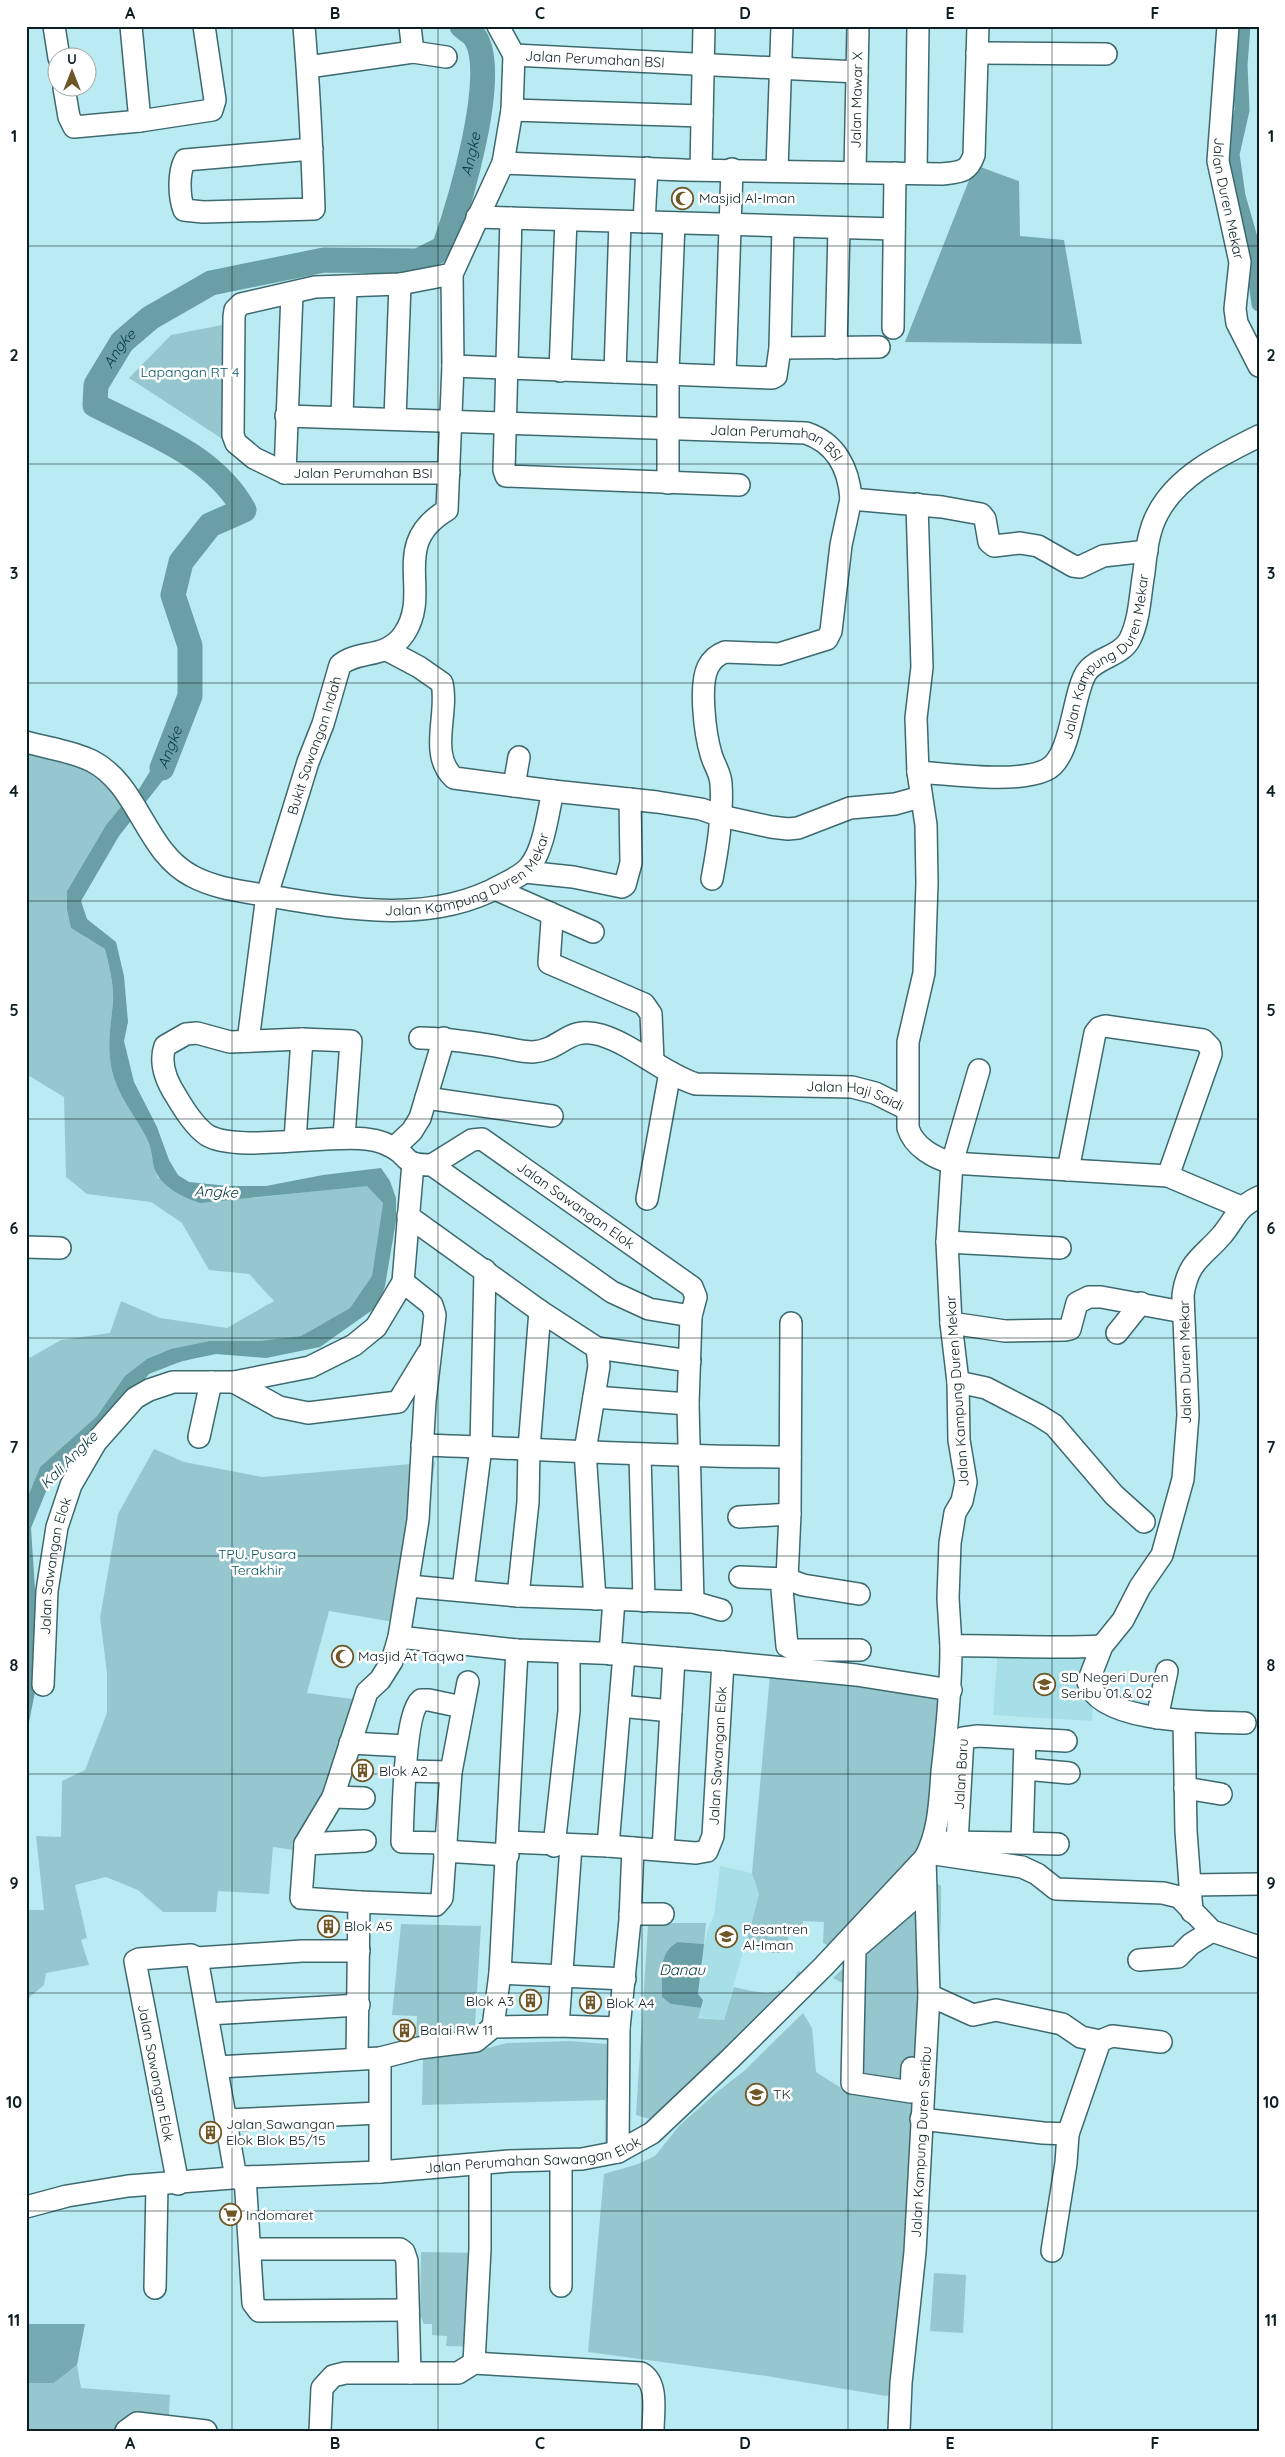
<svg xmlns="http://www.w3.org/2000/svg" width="1285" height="2457" viewBox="0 0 1285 2457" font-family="Quicksand,sans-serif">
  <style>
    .built { fill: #a6dfe8 }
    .green { fill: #96c7ce }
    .forest { fill: #77abb3 }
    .water { fill: #6a9fa6 }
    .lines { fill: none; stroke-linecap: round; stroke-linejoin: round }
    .canal { stroke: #6a9fa6; stroke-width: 15 }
    .river { stroke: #6a9fa6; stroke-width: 25 }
    .minor-casing { stroke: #3d6970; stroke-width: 24 }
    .minor { stroke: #fff; stroke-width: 21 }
    .grid { fill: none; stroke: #0d1f22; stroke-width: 1; stroke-opacity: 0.55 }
    .labels { text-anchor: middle; stroke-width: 5; stroke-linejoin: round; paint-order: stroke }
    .street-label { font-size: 14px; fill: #0d1f22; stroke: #fff }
    .poi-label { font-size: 14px; fill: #0d1f22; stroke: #fff; text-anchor: start }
    .park-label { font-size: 14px; fill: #06565f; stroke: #fff }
    .water-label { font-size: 15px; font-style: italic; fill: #063b41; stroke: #fff }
    .neatline { fill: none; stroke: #0d1f22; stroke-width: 2 }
    .grid-label { font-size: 16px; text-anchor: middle; font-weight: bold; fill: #0d1f22 }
  </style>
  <rect width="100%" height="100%" fill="#bbebf2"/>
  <path class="built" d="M998 1648 1097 1655 1092 1721 993 1715Z
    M720 1866 752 1873 759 1894 724 2020 698 2017 703 2000 698 1995 703 1963 700 1962 708 1929 714 1916Z"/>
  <path class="green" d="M227 324 230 444 129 378 171 335Z
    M26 754 103 773 129 797 106 825 67 891 71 928 105 949C109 966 114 984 113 1002 111 1023 107 1044 111 1066 116 1095 136 1116 148 1141 154 1152 154 1166 158 1178L254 1198 367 1185 383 1203 372 1277 350 1308 301 1336 259 1341 125 1377 97 1416 40 1467 26 1501V1360L61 1340 110 1333 121 1301 160 1318 227 1328 274 1301 249 1274 209 1270 182 1223 151 1202 87 1194 66 1177 64 1097 26 1074Z
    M154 1449 184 1462 262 1477 435 1462 411 1625 329 1611 307 1693 360 1700 308 1852 273 1847 269 1894 218 1891 216 1912H163L138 1890 106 1877 75 1885 87 1938 81 1940 89 1965 46 1973 44 1985 26 2000V1910H44L36 1836 61 1837 62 1781 85 1770 107 1713V1673L100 1618 118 1514Z
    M770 1675 951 1695 940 1856 842 1952 823 1943 824 1922 803 1921 802 1931 789 1930 787 1953H772L745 1947 759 1894 752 1873Z
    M935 1882 941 1886V1919L931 2088 858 2081 865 1995 833 1978Z
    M659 1923H706L704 1944 678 1942 671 2004 701 2008 698 2018 724 2020 734 1987C759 1993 786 2001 798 1971L812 1980 671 2125 636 2115 648 1925Z
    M401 1924 481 1926 474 2041 416 2043 417 2016 392 2015Z
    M803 2013 812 2028 816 2072 846 2091 930 2099 910 2388 886 2396 766 2376 588 2352 604 2174 638 2164 655 2156 679 2126 717 2092 744 2071Z
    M570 2041 630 2046 624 2148 605 2159V2100L422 2105 423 2057 472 2052 507 2043Z
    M421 2252 487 2253 484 2347 446 2346 447 2336 432 2335V2324H424L420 2315Z
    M934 2273 966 2275 963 2333 930 2331Z
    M77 2365 81 2388 170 2395 168 2431H26V2383H54Z"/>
  <path class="forest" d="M975 165 1019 181 1020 236 1064 240 1082 344 905 342Z
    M26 2324H85L77 2365 54 2383H26Z"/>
  <path class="water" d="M172 736 180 740 167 775 119 836 81 901 87 919 116 942 124 976 128 1022 124 1041 134 1082 157 1127 169 1160 178 1175 189 1182 228 1186H266L323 1175 381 1168 390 1181 396 1198V1221L385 1286 378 1306 320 1347 266 1358 216 1354 182 1361 149 1374 85 1452 47 1489 31 1528 40 1667 26 1737V1501L40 1467 97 1416 125 1376 147 1359 171 1349 210 1341H259L301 1336 350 1308 372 1276 383 1203 367 1186 200 1203C183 1197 160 1187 154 1167 152 1159 152 1149 148 1141 136 1116 116 1095 111 1066 107 1044 111 1023 113 1002 114 984 109 966 105 949L71 928 67 909V891L106 825 129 797 139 789Z
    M678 1942 704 1944 698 1994 703 2000 701 2008 671 2004 662 1997C663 1976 657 1953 678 1942Z"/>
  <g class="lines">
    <path class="canal" d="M1243 26 1240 65 1242 110 1232 154 1238 196 1250 238 1259 304"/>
    <path class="river" id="s1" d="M162 768 190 696V646L173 595 181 562 210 525 244 510C214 455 149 433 95 405L96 385 122 342 150 318 211 283 324 260 418 261 444 248C458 208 501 70 474 36 471 32 465 29 462 26"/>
    <defs>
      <g id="minor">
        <path d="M54 26 59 58"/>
        <path d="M131 26 140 121"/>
        <path d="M304 26C309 87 312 148 314 209L203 212 184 210C179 197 178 173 185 160L312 149"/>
        <path d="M410 26 413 52"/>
        <path d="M498 26 514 55"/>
        <path id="s2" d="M1228 26 1218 161 1240 262 1235 309 1237 323 1259 366"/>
        <path d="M977 53 1106 54"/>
        <path id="s3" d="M514 55 857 72"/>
        <path d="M308 67 413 52 446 57"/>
        <path d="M64 88 69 117 74 127 140 121 212 110 215 100 204 26"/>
        <path d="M512 110 702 116"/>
        <path d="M503 163 684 170 942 174C959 172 968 173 974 155L978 26"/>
        <path d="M701 169 704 26"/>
        <path d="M777 170 782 26"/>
        <path id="s4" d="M855 172 858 26"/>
        <path d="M916 173 918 26"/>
        <path d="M477 217 894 229"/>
        <path d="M511 218 504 470 506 476 739 485"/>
        <path d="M644 222 647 168"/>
        <path d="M893 328 895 173"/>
        <path d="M780 348 879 347"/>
        <path d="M836 348 839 229"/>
        <path d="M453 366 772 378 776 376 780 348 783 227"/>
        <path d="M560 371 566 220"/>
        <path d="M615 372 620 222"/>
        <path d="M725 375 732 169"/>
        <path id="s5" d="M286 416 806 433C836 443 849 469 851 499L942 507 981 514 985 519 989 542 994 546 1020 543 1038 546 1073 566 1080 567 1103 556 1147 551"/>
        <path d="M342 417 346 287"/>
        <path d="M395 419 400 284"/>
        <path d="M285 473 292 293"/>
        <path d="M449 473H285L254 458 236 443 233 435 234 317 235 310 241 304 315 287 400 284 452 274"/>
        <path d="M668 483V372L674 223"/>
        <path d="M917 504 922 667 916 718 918 772"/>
        <path d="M387 650 419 667 442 683C449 714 428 754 454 778L553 791"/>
        <path id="s6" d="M26 742C47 748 72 751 92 761 139 785 145 852 192 876 216 889 243 891 269 896 345 909 431 925 502 885 511 880 523 875 530 866 544 849 548 812 553 791L657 802 701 809 721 816 771 827 788 829 798 828 850 808 895 804 920 797"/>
        <path d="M514 786 519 757"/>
        <path d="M525 872 573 877 622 887 625 885 631 863 630 799"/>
        <path d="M712 879C718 847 723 816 721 783 720 772 714 765 711 754 705 734 699 685 708 667 712 659 717 655 725 652L779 654 827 639 831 631 841 545 851 499"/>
        <path d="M495 889 593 932"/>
        <path d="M550 913 552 921 549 963 644 1004 651 1014 653 1061"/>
        <path id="s7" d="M420 1038C445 1038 470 1042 495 1046 508 1048 521 1052 533 1052 562 1050 568 1025 601 1035 636 1046 662 1073 696 1084L852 1087 875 1093 907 1109"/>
        <path id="s8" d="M248 1041 267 895 308 762 323 724 340 665C359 649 386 660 404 634 433 591 388 545 447 510L453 366 452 274 503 163 512 110 514 55"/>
        <path d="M426 1098 552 1116"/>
        <path d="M344 1137 351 1041 302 1039 230 1042 197 1033 186 1034 165 1046C159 1063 167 1082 176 1096 184 1109 194 1126 207 1135 236 1153 327 1134 366 1139 379 1140 391 1145 401 1153 404 1156 409 1162 413 1163 418 1165 426 1165 432 1165L612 1292 649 1309 691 1316"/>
        <path d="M295 1140 302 1039"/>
        <path d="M394 1148 412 1131 420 1118 444 1038"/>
        <path id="s9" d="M432 1165 472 1140 482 1139 692 1287 696 1297 691 1316 688 1404 693 1602"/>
        <path d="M1068 1170 1095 1033 1099 1028 1105 1026 1203 1040 1210 1047 1211 1054 1168 1176"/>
        <path d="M647 1199 670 1072"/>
        <path id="s10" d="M1241 1207 1168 1176 952 1163C934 1158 914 1147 908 1128V1042L924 973 927 883 926 825 918 772C951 774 1016 784 1046 770 1072 758 1072 696 1086 673 1096 657 1121 657 1130 639 1140 619 1140 594 1144 572 1146 553 1148 531 1158 513 1178 475 1221 455 1259 436"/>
        <path d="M408 1216 540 1311 597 1348 599 1366 585 1451 595 1599"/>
        <path d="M947 1242 1060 1248"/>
        <path d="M26 1247 60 1248"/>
        <path d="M791 1323 790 1514 787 1579 803 1585 859 1594"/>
        <path d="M951 1323 1005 1331 1065 1330 1070 1329 1077 1303 1089 1297H1101L1183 1312"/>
        <path d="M1117 1333 1141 1303"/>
        <path d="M597 1348 690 1361"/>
        <path d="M234 1382 279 1407 308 1413 398 1402 428 1353"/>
        <path d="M958 1382 986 1388 1038 1415 1054 1425 1114 1495 1144 1522"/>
        <path d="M594 1397 688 1404"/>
        <path d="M199 1437 211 1382"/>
        <path d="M422 1445C545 1449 667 1457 790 1457"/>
        <path d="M640 1455 644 1601"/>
        <path d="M739 1517 790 1514"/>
        <path d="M740 1577 787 1579 782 1589 787 1646 794 1650H860"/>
        <path d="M409 1586 518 1596 693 1602 721 1610"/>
        <path d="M463 1590 481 1447 485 1270"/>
        <path d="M518 1596 528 1502 529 1448 540 1311"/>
        <path d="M399 1637 517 1650 624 1654 723 1662 856 1675 951 1690"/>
        <path d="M951 1646 948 1598 950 1543 955 1513 962 1501 966 1482 959 1440 958 1382 951 1323 947 1242 952 1163 979 1070"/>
        <path d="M610 1654 614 1600"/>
        <path id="s11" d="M43 1685 47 1591 57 1527 71 1485 96 1442 135 1398 149 1390 173 1382H234L310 1367 354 1345 376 1327 403 1282 413 1163"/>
        <path d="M620 1706 671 1711"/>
        <path d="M1157 1718 1167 1671"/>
        <path d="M1184 1721 1186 1831 1192 1912"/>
        <path d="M1245 1723C1210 1722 1100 1724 1088 1682L1102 1646 1123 1620 1140 1587 1162 1555 1183 1479 1188 1415 1183 1295C1188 1261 1202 1258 1222 1235 1236 1218 1236 1208 1259 1197"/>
        <path d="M350 1743 407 1746"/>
        <path d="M1025 1769 1069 1773"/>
        <path d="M406 1771 451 1772"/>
        <path d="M1185 1788 1221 1794"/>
        <path d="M333 1797 364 1798"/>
        <path id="s12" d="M508 1842 608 1846 696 1853 707 1851 713 1836 723 1662"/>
        <path d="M943 1842 1022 1843 1025 1740"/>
        <path id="s13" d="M957 1842 963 1738 978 1736 1066 1741"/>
        <path d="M444 1843 402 1842C403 1817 404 1713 421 1700H429L462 1707"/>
        <path d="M1022 1843 1058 1844"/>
        <path d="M305 1844 365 1841"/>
        <path d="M554 1846 569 1711V1652"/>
        <path d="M608 1846 624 1654"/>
        <path d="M663 1850 674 1658"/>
        <path d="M444 1851 508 1855"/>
        <path d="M928 1853 1022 1867 1037 1874 1056 1889 1163 1893 1179 1897 1212 1931 1259 1947"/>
        <path d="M1191 1885 1259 1884"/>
        <path d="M359 1902 436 1905 442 1898 451 1772 468 1682"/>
        <path d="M630 1914H663"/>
        <path d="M197 1958 236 2178"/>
        <path d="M197 1958 302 1951H359"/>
        <path d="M1139 1960 1178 1957 1191 1944 1212 1931"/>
        <path d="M500 1973 625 1979"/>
        <path d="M929 1995 973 2015 996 2010 1062 2024 1081 2037 1100 2041"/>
        <path d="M208 2014 359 2005"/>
        <path d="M558 2026 571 1846"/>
        <path d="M493 2027 500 1973 517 1650"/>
        <path d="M380 2058V2172"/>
        <path d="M357 2059 359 1902 301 1898 305 1844 333 1797 367 1692 380 1680 392 1661 399 1637 418 1520 425 1401 435 1315 432 1305 403 1282"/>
        <path d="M218 2067 380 2058 419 2048 476 2041 493 2027 558 2026 619 2028"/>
        <path d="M912 2068 911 2092 852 2083 855 1949 920 1893"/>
        <path d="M921 2119 1043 2133 1068 2134 1100 2041 1112 2036 1161 2042"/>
        <path d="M227 2120 379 2113"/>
        <path d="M618 2152 619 2028 630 1920 633 1848"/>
        <path d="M245 2177 253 2303 259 2311 408 2310"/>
        <path d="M178 2184 135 1961 139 1959 191 1955 197 1958"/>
        <path id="s14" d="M26 2207 67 2196 128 2186 245 2177 380 2172 509 2161 582 2159 618 2152 652 2133 729 2060 824 1966 925 1858"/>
        <path d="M250 2249H400L404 2252 407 2261 410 2373"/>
        <path d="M1052 2251 1066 2163 1068 2134"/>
        <path d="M561 2286V2161"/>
        <path d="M155 2288 157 2185"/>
        <path d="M474 2363 480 2249V2164"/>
        <path d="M126 2431 137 2423 206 2431"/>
        <path d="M320 2431 322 2388 333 2376 345 2373H458L474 2363 641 2373C659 2383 653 2412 653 2431"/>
        <path id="s15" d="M899 2431 901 2383 915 2252 929 1995 925 1858C939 1833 940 1800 942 1772 947 1730 951 1689 951 1646 1001 1645 1052 1649 1102 1646"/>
      </g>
    </defs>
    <use href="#minor" class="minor-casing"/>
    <use href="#minor" class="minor"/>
  </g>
  <path class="grid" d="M232 26V2431M438 26V2431M642 26V2431M848 26V2431M1052 26V2431M26 246H1259M26 464H1259M26 683H1259M26 901H1259M26 1119H1259M26 1338H1259M26 1556H1259M26 1774H1259M26 1993H1259M26 2211H1259"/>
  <defs>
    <symbol id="mosque-ring" viewBox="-11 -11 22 22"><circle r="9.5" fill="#fff" stroke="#705728" stroke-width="1.5"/><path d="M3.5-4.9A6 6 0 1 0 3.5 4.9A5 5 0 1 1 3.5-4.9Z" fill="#705728"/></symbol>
    <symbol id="school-ring" viewBox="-11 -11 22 22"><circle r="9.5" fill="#fff" stroke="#705728" stroke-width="1.5"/><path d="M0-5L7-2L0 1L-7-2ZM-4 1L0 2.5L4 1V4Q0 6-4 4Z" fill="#705728"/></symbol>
    <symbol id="building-ring" viewBox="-11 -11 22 22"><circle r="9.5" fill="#fff" stroke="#705728" stroke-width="1.5"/><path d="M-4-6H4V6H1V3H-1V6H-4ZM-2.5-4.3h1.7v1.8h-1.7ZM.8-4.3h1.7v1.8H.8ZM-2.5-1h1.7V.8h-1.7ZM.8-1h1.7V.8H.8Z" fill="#705728"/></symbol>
    <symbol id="supermarket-ring" viewBox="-11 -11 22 22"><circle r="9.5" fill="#fff" stroke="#705728" stroke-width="1.5"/><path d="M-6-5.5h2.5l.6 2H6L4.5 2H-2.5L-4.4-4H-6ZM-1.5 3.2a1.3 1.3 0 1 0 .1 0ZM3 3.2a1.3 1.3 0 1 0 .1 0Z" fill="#705728"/></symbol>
  </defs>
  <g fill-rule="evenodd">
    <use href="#mosque-ring" x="670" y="186" width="25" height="25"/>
    <use href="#mosque-ring" x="330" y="1644" width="25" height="25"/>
    <use href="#school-ring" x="1032" y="1672" width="25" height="25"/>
    <use href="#building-ring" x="350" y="1758" width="25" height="25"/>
    <use href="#building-ring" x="316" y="1914" width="25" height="25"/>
    <use href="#school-ring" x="714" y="1924" width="25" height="25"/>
    <use href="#building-ring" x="518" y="1988" width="25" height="25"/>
    <use href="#building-ring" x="578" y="1990" width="25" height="25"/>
    <use href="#building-ring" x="392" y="2018" width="25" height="25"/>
    <use href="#school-ring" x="744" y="2082" width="25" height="25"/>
    <use href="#building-ring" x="198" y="2120" width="25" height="25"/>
    <use href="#supermarket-ring" x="218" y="2202" width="25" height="25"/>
  </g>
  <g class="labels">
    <g class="street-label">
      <text dy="5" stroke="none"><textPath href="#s3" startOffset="81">Jalan Perumahan BSI</textPath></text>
      <text dy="5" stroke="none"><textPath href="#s4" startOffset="72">Jalan Mawar X</textPath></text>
      <text dy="5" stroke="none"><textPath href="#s2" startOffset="174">Jalan Duren Mekar</textPath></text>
      <text dy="5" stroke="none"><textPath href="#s5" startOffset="494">Jalan Perumahan BSI</textPath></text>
      <text x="363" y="478">Jalan Perumahan BSI</text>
      <text dy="5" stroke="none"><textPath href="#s10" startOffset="976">Jalan Kampung Duren Mekar</textPath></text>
      <text dy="5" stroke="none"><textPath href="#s8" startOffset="304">Bukit Sawangan Indah</textPath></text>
      <text dy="5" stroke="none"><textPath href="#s6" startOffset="516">Jalan Kampung Duren Mekar</textPath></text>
      <text dy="5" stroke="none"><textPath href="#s7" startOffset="454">Jalan Haji Saidi</textPath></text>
      <text dy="5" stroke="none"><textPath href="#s9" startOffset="172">Jalan Sawangan Elok</textPath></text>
      <text transform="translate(1185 1362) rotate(-91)" y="5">Jalan Duren Mekar</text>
      <text transform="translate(957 1391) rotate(-94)" y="5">Jalan Kampung Duren Mekar</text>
      <text dy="5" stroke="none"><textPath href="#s11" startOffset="120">Jalan Sawangan Elok</textPath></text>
      <text dy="5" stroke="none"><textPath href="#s12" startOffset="296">Jalan Sawangan Elok</textPath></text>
      <text dy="5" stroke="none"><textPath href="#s13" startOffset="68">Jalan Baru</textPath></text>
      <text transform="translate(156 2073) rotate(79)" y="5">Jalan Sawangan Elok</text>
      <text dy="5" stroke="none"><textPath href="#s15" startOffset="290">Jalan Kampung Duren Seribu</textPath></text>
      <text dy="5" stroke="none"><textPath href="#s14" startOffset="511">Jalan Perumahan Sawangan Elok</textPath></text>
    </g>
    <g class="poi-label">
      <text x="699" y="203">Masjid Al-Iman</text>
      <text x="358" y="1661">Masjid At Taqwa</text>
      <text x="1061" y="1682">SD Negeri Duren<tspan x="1061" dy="16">Seribu 01 &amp; 02</tspan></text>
      <text x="379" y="1776">Blok A2</text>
      <text x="344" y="1931">Blok A5</text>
      <text x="743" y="1934">Pesantren<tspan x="743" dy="16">Al-Iman</tspan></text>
      <text x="514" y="2006" text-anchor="end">Blok A3</text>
      <text x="606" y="2008">Blok A4</text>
      <text x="420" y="2035">Balai RW 11</text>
      <text x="773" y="2099">TK</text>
      <text x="226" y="2129">Jalan Sawangan<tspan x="226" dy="16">Elok Blok B5/15</tspan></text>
      <text x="246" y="2220">Indomaret</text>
    </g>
    <g class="park-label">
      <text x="190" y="377">Lapangan RT 4</text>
      <text x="257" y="1559">TPU. Pusara<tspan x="257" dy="16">Terakhir</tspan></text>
    </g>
    <g class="water-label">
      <text dy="5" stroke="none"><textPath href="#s1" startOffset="998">Angke</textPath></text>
      <text dy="5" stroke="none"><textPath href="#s1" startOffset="548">Angke</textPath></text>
      <text dy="5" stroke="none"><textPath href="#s1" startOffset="22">Angke</textPath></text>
      <text transform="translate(216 1192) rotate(2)" y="5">Angke</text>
      <text transform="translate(69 1460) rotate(-45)" y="5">Kali Angke</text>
      <text x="682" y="1975">Danau</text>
    </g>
  </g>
  <rect width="1285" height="2457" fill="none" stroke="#ffffff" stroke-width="55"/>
  <g transform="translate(72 72)"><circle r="24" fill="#ffffff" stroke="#9ea5a7"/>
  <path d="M0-4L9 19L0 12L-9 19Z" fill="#705728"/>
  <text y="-8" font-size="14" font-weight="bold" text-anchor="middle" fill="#0d1f22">U</text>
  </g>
  <rect x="28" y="28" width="1230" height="2402" class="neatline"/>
  <g class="grid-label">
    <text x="130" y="19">A</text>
    <text x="335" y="19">B</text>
    <text x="540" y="19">C</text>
    <text x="745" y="19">D</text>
    <text x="950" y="19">E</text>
    <text x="1155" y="19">F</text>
    <text x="14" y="142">1</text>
    <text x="1271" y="142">1</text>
    <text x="14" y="361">2</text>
    <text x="1271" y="361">2</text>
    <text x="14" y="579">3</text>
    <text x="1271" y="579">3</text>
    <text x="14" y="797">4</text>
    <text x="1271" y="797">4</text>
    <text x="14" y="1016">5</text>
    <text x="1271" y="1016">5</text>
    <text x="14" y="1234">6</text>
    <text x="1271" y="1234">6</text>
    <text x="14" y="1453">7</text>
    <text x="1271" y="1453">7</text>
    <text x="14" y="1671">8</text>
    <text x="1271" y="1671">8</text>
    <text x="14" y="1889">9</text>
    <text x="1271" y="1889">9</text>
    <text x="14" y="2108">10</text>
    <text x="1271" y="2108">10</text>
    <text x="14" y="2326">11</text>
    <text x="1271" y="2326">11</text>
    <text x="130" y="2449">A</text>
    <text x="335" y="2449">B</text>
    <text x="540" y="2449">C</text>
    <text x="745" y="2449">D</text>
    <text x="950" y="2449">E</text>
    <text x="1155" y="2449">F</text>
  </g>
</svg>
